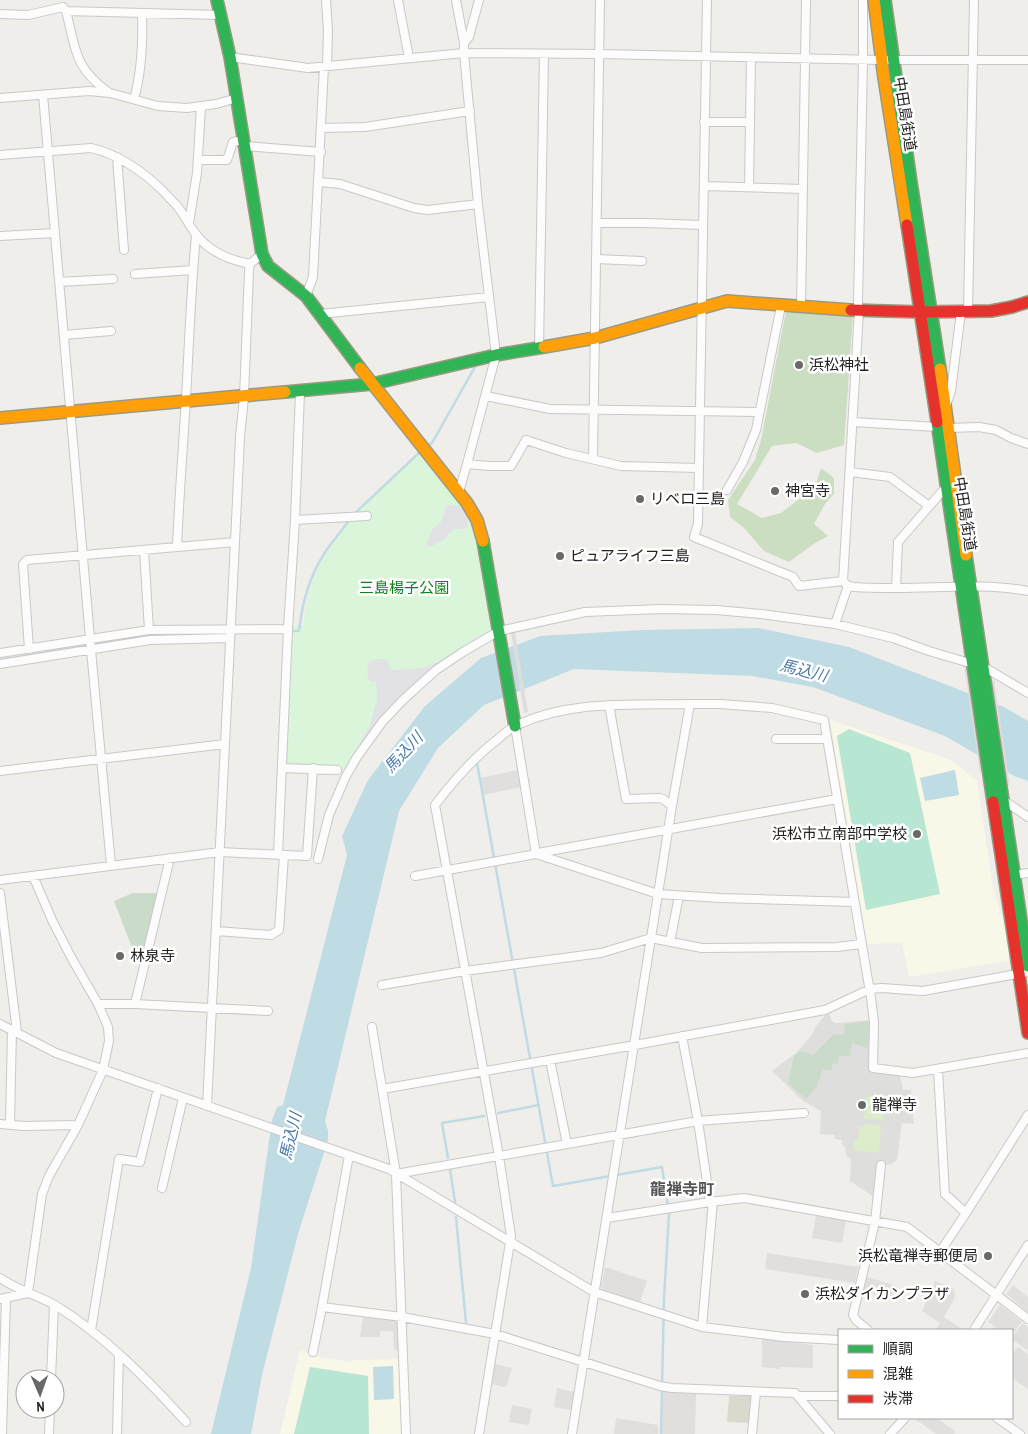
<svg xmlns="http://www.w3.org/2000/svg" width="1028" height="1434" viewBox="0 0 1028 1434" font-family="'Archivo Narrow','Noto Sans JP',sans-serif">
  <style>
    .education { fill: #f8f7e8 }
    .religious { fill: #dededc }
    .construction { fill: #d9d9cd }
    .grass { fill: #ddeccb }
    .forest { fill: #cbdec1 }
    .cemetery { fill: #cadbca }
    .park { fill: #daf5da }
    .pitch { fill: #b7e6d2 }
    .parking { fill: #e0dfde }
    .plaza { fill: #e2e1e5 }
    .water { fill: #bfdbe3 }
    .pier { fill: #dedddd }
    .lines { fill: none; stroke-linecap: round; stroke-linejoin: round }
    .stream { stroke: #bfdbe3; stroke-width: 2.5 }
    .street-casing { stroke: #c9c8c7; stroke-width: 10 }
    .fast-casing { stroke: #999a82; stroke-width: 14 }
    .slow-casing { stroke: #999a82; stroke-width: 14 }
    .jam-casing { stroke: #999a82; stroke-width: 14 }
    .street { stroke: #fdfcfc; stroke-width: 8 }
    .fast { stroke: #30b455; stroke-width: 11 }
    .slow { stroke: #ff9f0a; stroke-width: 11 }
    .jam { stroke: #e5322d; stroke-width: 11 }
    .poi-dot { fill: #6a6968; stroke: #fff; stroke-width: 2 }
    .labels { text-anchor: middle; stroke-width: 5; stroke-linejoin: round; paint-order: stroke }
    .street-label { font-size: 15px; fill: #222; stroke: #fff }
    .poi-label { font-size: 15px; fill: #222; stroke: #fff; text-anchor: start }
    .park-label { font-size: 15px; fill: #0c8416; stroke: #fff }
    .water-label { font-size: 16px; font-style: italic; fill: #4a7aab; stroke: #fff }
    .neighbourhood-label { font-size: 16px; font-weight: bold; fill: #555; stroke: #fff }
  </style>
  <rect width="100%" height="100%" fill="#f0eeeb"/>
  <path class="education" d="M830 720 951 760 977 781 993 887 1014 960 909 977 902 943 867 944Z
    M300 1350 318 1357 352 1362 354 1360 399 1359 401 1434H280Z"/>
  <path class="religious" d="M828 1012 832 1021 836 1023 872 1020 871 1068 900 1076 903 1090H911L914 1124 902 1123 897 1160 890 1165 878 1164 874 1197 850 1181 851 1159 846 1155 845 1148 842 1144V1140L835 1139 834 1135 820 1134 821 1111 803 1101 772 1071 796 1053 811 1036 816 1026Z"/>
  <path class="construction" d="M729 1396H750L753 1399 751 1423 727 1422Z"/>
  <path class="grass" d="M866 1096 884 1097 883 1120 864 1119Z
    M865 1124 881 1125 879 1153 854 1150V1140H858L859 1127H864Z"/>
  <path class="forest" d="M786 311 853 315 844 445 817 453 796 443 772 446 737 504 762 518 781 513 815 487 821 468 834 478V494L825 504 814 524 828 536 815 543 789 562 764 551 744 528 730 517 728 500 755 460 761 440Z"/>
  <path class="cemetery" d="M133 893H158L143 964 138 963 114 901Z
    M869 1021 868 1048 852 1043 850 1056H839L837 1064 833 1063 831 1071 823 1069 816 1088 806 1099 788 1083 794 1056 800 1051 813 1055 834 1034 844 1035 845 1024Z"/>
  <path class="park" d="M420 451 462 505 475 528 494 622 491 630 488 633 442 661 415 683 383 717 345 772 338 766 289 765 286 762 293 626H304C306 551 370 500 420 451Z"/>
  <path class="pitch" d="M849 729 910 753 940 894 866 910 837 736Z
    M310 1367 368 1376 369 1434H294Z"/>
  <path class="parking" d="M518 770 521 787 483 795 480 778Z
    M816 1215 846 1221 842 1243 812 1238Z
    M767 1253 858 1267 855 1283 765 1269Z
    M605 1267 647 1281 640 1302 603 1290 601 1286Z
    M867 1277 897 1286 892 1299 863 1291Z
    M935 1281 954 1289 955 1297 944 1317 964 1330H936L940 1323 922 1311Z
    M1013 1285 1028 1297V1312L1006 1294Z
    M1000 1305 1022 1322 1012 1335V1330H1000L988 1322Z
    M363 1316 398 1321V1350H394L393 1331H380V1337H360Z
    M1023 1323 1028 1327V1351L1012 1339V1337Z
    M762 1339 813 1345V1368L780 1367V1369L762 1367Z
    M1018 1347 1028 1354V1389L1012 1378V1355Z
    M495 1364 512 1368 507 1385 504 1387 492 1384Z
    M557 1388 574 1392 571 1410 554 1407Z
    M662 1391 696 1394 695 1434H661Z
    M512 1405 532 1409 529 1425 509 1422Z
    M616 1418 658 1425V1434H614Z
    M914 1418H937L956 1432 954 1434H936Z"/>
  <path class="plaza" d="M447 505 458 506 464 509 468 515 467 526 466 529H455L449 533 445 539 430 547 427 544 432 530 441 522Z
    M376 659H384L388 661 391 670 416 669 423 668 438 662 439 664 415 683 388 710 361 746 360 743 370 726 377 699 376 681 372 682 368 679 367 669 369 662Z"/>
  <path class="water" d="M759 628 849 647 1004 707 1028 721V781L1014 776 945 736 813 687 752 676 574 669 484 705 438 748 399 811 325 1121 328 1131V1140L298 1234 262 1375 251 1434H211L251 1268 272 1120 277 1107 283 1105 347 855 342 836 368 780 425 706 481 658 540 636 641 630Z
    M955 770 959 795 925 801 920 778Z
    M393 1366 394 1399 374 1400 373 1367Z"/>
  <path class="pier" d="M511 633H515L528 712 524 713Z
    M964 665 994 680 1010 786 980 772Z"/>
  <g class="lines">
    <path class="stream" d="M427 447 432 443 476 365
      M353 515 422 450
      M290 631H299C302 604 309 577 324 554 332 541 342 531 350 519
      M0 660 148 636 229 633
      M477 763 553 1186 662 1167 669 1213 664 1298 661 1434
      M498 1113 539 1105
      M448 1158 442 1123 484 1116
      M450 1169 455 1202
      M456 1217 466 1323"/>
    <defs>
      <path id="street" d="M326 0 328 31 327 66
        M398 0 409 58
        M456 0 464 43V53L478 204 496 355 467 464 459 492
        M707 0 698 524 694 537 793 577 799 586 843 581
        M66 11C76 49 73 66 108 92
        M0 14 28 15 63 7 66 11 221 15
        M464 43 469 37 479 0
        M230 57 308 68 464 53 600 54 881 60H1028
        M43 95 91 650 111 865
        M0 98 89 91 110 93 158 106 187 108 216 104 237 98
        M134 99C142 71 143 42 142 13
        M704 122H750
        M322 128 365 127 470 111
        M245 146 321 152
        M0 155 91 148C121 155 144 172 165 193 169 198 174 202 178 207 184 215 189 225 195 233 208 251 229 260 250 264
        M117 157 124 250
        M198 160H227L233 142 244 140
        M319 182 340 184 414 208 428 210 478 204
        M704 186 802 189
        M749 187 751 57
        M189 223 197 173 201 106
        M597 223H645L703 225
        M0 236 55 233
        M596 259 642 261
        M135 274 193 270
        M59 282 113 279
        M306 296 313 277 324 67
        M801 307 806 0
        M968 312 974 0
        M320 314 489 297
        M64 335 111 331
        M539 348 544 54
        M486 396 550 409 759 412
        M947 403 951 391 961 312
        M853 422 937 427
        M949 428 979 427 996 430 1011 438 1028 444
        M593 459 600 0
        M467 464 489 466H511L526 440 566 453 621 466 698 468
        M850 472 890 477 929 506
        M727 490 743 462 756 430 781 306
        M295 520 367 516
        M177 547C179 498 183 448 186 399 189 344 191 289 196 235
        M144 550 149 630
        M843 581 859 311 858 303 863 60V0
        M843 581 848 586 854 587C868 588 883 588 897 588 941 588 985 583 1028 591
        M896 588 898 542 946 487
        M835 624 848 586
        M29 649 23 564 27 560 235 542
        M0 653 149 630 288 629
        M0 664 150 640 230 638
        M984 667 1028 693
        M609 705 626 799 659 798 663 799 672 806
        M776 739H827
        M282 768 337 770
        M0 771 225 744
        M1003 800 1028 817
        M538 853 837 799
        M536 854 658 894 720 898 854 902
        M278 855 288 629 295 520 300 392
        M318 859 329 815 346 776 357 757 383 721 403 700 436 670 463 652 499 631 585 612 661 609 716 610 761 614 835 624 893 638 929 651 973 664
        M1015 875 1028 873
        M415 876 536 854 515 726
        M0 880 220 852 307 856 313 768
        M0 893 17 1032
        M216 931 271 935 279 930 284 855
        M670 942 679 896
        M382 985 465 971 601 953 651 938 702 948 837 947 861 944
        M98 1004H135L268 1011
        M135 1004 170 858
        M0 1024 56 1053 389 1169 594 1292 702 1327 784 1337 839 1340
        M372 1027 396 1174 406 1434
        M682 1036 698 1121 710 1202
        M550 1060 567 1144
        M938 1069 945 1194 966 1213
        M382 1089 635 1045 825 1010 870 989 882 988 923 991 1028 972
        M207 1106 235 542 240 437 244 397 249 271 250 264 262 254
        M0 1124 24 1126 78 1125
        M10 1125 12 1029
        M349 1155 322 1307 402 1317 495 1334 660 1386 672 1388 795 1393 830 1434
        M396 1174 698 1121 804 1113
        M162 1188 183 1098
        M607 1218 710 1202 744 1198 907 1227 1028 1319
        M940 1252 966 1213 1028 1115
        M0 1278C17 1290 37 1295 55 1305 105 1336 147 1379 186 1422
        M28 1293 42 1194 49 1176 78 1125 103 1070 109 1041 108 1027 98 1004 71 957 52 920 33 876
        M0 1299 28 1293
        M702 1327 713 1201
        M91 1330 119 1159 140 1162 158 1088
        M868 1330 856 1320 853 1315 875 1222 881 1165
        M974 1330 1028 1245
        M313 1352 322 1307
        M51 1379 54 1305
        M798 1396H839
        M997 1418 1020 1434
        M2 1434 6 1298
        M49 1434 50 1409
        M117 1434 119 1354
        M479 1434 511 1236 499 1156 435 805C454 780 473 758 498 739 504 734 510 728 517 725 571 700 632 705 690 704
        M572 1434 672 806 690 704H720L772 708 824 720 871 998 874 1022 873 1068 913 1073 1028 1053
        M752 1434 756 1392
        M890 1434 905 1418"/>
      <path id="fast" d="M217 0 230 57 262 254 268 266 306 296 360 368
        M885 0 911 182 940 369
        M285 392 372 384 496 355 544 347
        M937 422 993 802
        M483 541 515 726
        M966 555 1028 966"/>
      <path id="slow" d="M874 0 884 78 907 225
        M544 347 595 338 727 301 851 310
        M360 368 467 503 477 520 483 541
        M940 369 966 555
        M0 418 285 392"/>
      <path id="jam" d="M907 225 937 422
        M851 310 921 312 991 311 1012 307 1028 302
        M993 802 1028 1033"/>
    </defs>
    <use href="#street" class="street-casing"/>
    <use href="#fast" class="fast-casing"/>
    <use href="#slow" class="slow-casing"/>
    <use href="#jam" class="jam-casing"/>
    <use href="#street" class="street"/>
    <use href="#fast" class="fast"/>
    <use href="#slow" class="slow"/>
    <use href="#jam" class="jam"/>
  </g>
  <g class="poi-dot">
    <circle cx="799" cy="365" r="5"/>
    <circle cx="775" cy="491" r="5"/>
    <circle cx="640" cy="499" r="5"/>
    <circle cx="560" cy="556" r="5"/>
    <circle cx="917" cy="834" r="5"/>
    <circle cx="120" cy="956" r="5"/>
    <circle cx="862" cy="1105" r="5"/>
    <circle cx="988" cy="1256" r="5"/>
    <circle cx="805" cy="1294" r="5"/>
  </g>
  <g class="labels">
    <g class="street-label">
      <text transform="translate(905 114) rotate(81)" y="5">中田島街道</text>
      <text transform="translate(965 514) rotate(81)" y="5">中田島街道</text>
    </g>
    <g class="poi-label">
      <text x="809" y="370">浜松神社</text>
      <text x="785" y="496">神宮寺</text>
      <text x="650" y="504">リベロ三島</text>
      <text x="570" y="561">ピュアライフ三島</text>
      <text x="907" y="839" text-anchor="end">浜松市立南部中学校</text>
      <text x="130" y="961">林泉寺</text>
      <text x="872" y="1110">龍禅寺</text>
      <text x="978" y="1261" text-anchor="end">浜松竜禅寺郵便局</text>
      <text x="815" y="1299">浜松ダイカンプラザ</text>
    </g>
    <g class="park-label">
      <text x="404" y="593">三島楊子公園</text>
    </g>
    <g class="water-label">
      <text transform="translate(804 670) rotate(14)" y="6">馬込川</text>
      <text transform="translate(403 752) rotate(-47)" y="6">馬込川</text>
      <text transform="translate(290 1136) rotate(-77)" y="6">馬込川</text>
    </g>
    <g class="neighbourhood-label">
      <text x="682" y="1195">龍禅寺町</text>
    </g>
  </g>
  <rect x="838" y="1329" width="175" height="90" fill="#ffffff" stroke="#a7a7a7"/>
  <rect x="848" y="1345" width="25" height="8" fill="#30b455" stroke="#a7a7a7"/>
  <text x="883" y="1354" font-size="15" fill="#222222">順調</text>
  <rect x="848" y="1370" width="25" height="8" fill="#ff9f0a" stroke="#a7a7a7"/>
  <text x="883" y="1379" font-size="15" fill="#222222">混雑</text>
  <rect x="848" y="1395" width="25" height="8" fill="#e5322d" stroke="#a7a7a7"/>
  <text x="883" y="1404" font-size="15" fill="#222222">渋滞</text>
  <g transform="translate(40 1394) rotate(178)"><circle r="24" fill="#ffffff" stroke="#a7a7a7"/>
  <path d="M0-4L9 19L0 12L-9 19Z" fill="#6a6968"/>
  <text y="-8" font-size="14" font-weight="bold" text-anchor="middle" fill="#222222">N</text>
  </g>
</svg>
